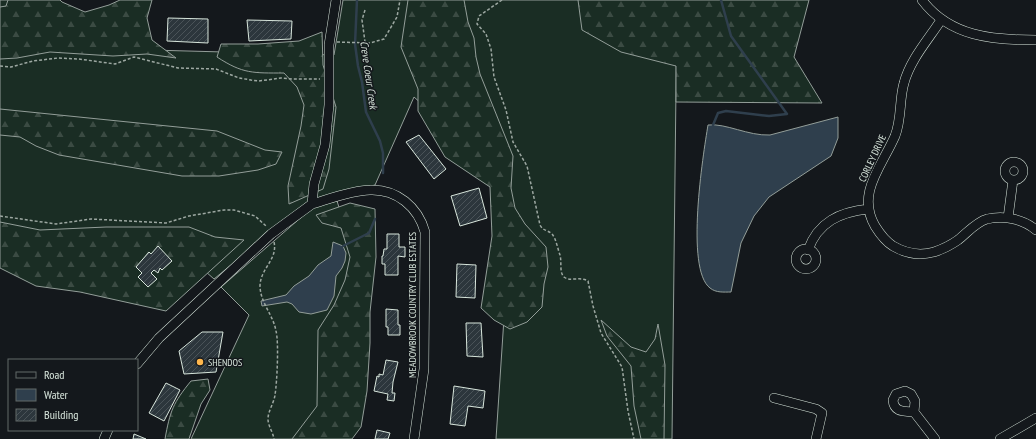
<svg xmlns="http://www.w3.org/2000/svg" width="1036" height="439" viewBox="0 0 1036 439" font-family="'PT Sans Narrow',sans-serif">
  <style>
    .grass { fill: #1a2d24; stroke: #939e99 }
    .forest { fill: url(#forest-firs); stroke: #939e99 }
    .water { fill: #2f3f4d; stroke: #939e99 }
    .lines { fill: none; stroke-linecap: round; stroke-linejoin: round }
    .stream { stroke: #2f3f4d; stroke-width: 2.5 }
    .building { fill: url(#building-hatch); stroke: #d8e6dc }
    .minor-casing { stroke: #d8e6dc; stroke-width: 10 }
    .path { stroke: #9da8a2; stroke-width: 1.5; stroke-dasharray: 3 2; stroke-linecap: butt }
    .minor { stroke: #14181c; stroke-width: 9 }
    .poi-dot { fill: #ffb74d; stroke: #14181c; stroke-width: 1.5 }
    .labels { text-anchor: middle; stroke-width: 3; stroke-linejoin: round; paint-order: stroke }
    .street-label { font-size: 10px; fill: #d8e6dc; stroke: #14181c }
    .poi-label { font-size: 10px; fill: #d8e6dc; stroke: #14181c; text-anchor: start }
    .water-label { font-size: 11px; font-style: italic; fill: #d8e6dc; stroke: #14181c }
  </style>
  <defs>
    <pattern id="forest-firs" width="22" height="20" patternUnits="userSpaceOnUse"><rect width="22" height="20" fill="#1a2d24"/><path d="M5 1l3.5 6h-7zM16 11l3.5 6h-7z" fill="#3b4b43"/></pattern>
    <pattern id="building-hatch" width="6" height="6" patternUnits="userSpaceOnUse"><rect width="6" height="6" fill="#2c363c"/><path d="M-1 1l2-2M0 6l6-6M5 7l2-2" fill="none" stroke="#4a5358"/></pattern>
  </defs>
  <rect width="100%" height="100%" fill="#14181c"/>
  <path class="grass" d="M0 0H38L40 47 334 55 343 0H677L672 439H496L504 318 506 178 414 97 375 185 307 202 214 279 162 233 0 235Z
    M337 201 364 286 320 439H191L249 315 221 287 313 207Z"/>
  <path class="forest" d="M8 0H60L62 2 85 12 109 5 120 0H152L147 18 152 40 176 58 147 54 113 56 50 52 17 58 0 59V7L6 6Z
    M408 0H464L468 22 474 38 476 57 480 74 513 156 511 188 515 208 525 224 546 247 548 267 544 284 542 307 527 322 510 329 494 320 481 308 492 236 490 187 445 157 418 111V89L401 47Z
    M578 0H809L794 57 822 103 676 102V66L621 52 582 30Z
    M322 32 323 65 336 107 329 169 323 189 289 204 288 186 301 126 304 105 297 87 284 73C253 73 243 74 217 57L221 44H258L299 41Z
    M0 109 217 131 265 150 282 152 276 164 258 170 219 176H182L59 155 36 146 20 137 0 135Z
    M350 203 375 209 376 257 370 312V343L367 391 361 427 352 439H292L317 406 318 330 334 305 345 280 350 257 341 228 322 223 316 215Z
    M0 222 40 230 106 227H189L215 237 244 240 166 311 80 292 36 286 0 268Z
    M601 320 631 347 646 352 655 339 658 324 665 365 664 439H641L634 406 631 366 607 336Z
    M208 379 210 390 201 404 189 439H165C170 411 173 403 191 381Z"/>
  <path class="water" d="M838 117V138L831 156 769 197 754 216 741 243 731 292C724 292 716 293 710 288 685 269 703 155 708 125 726 123 748 136 770 135Z
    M333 242 343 246 346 253 345 261 342 268 336 276 334 296 327 310 311 314 299 312 292 304 287 302 262 306 261 301 286 295 294 286 309 276 318 265 331 256Z"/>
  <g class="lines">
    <path class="stream" d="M357 0 355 44 358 66 362 82 366 112 380 141 383 153V173
      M713 125 718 113 726 111 769 116 787 114 731 36 721 0
      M343 246 369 233 375 219"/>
  </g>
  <path class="building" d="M168 18 208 19V43L167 41Z
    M247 20 292 21 291 39 249 41Z
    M419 135 446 169 434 179 406 142Z
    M479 188 487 218 460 226 451 196Z
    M387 234H399V247H405V257L398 256V275H385V264H382V256H383L384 249H387Z
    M158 246 172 261 162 270 160 268 158 273 154 270 151 273 157 279 148 287 138 277 142 273 136 267 149 252 151 254Z
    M457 264 476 265 475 298 456 297Z
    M386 309 398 310V325H400V335H388V327H386Z
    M466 323H481L483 357 467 356Z
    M202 332H223L216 372 184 374 179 351Z
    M386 360 398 362 393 382 392 393H395L394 401 387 400 388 394 374 391 377 376 379 377V374L383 375Z
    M166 383 180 390 164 421 149 413Z
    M454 386 485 391 483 408 468 406 465 426 450 424Z
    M377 430 390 433 388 439H375Z
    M134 434 146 439H133Z"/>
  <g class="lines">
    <defs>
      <path id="minor" d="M922 0C950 37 993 40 1036 40
        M941 20C928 40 910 60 904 83 899 100 902 118 895 136 882 166 856 193 875 226 880 234 885 241 893 246 905 253 920 256 934 252 943 249 951 245 958 240 967 233 976 222 987 219 1004 215 1023 219 1036 230
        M1005 171a9 9 0 1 1 18 0a9 9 0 1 1-18 0Z
        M312 204C329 199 353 190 370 190 397 189 418 207 425 232L424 369 414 439
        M1008 218 1013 180
        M796 259a10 10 0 1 1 20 0a10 10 0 1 1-20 0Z
        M808 250C818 222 840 212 868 209
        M137 364 159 338 271 234 312 204 314 184 325 145 329 105V45L336 0
        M774 398 816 409 822 413 816 439
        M914 412 915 401 911 394 905 391 896 394 893 400C894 413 905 411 914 412L935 439
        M104 439 108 430
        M1000 439 1036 418"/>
    </defs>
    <use href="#minor" class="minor-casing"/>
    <path class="path" d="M502 0 479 16 477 24 486 34 491 49 494 77 506 110 513 142 527 166 540 225C543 231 548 230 552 234 556 238 558 250 560 255 562 262 559 272 564 277 570 282 580 276 588 281L593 306 601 333 622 367 628 411 634 439
      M365 10 362 20 365 42
      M337 42 370 43 384 39 397 17 400 0
      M0 66 11 67 33 61 58 58 79 59 115 64 134 57 178 68 216 69 239 78 251 80 259 81 281 78 293 79H320
      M0 216 56 224 91 219 166 223 189 216 224 210H234L255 216 266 226
      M274 242C278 259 261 268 260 285 260 303 273 314 276 331 279 342 277 383 275 395 274 403 268 411 268 419 268 426 273 432 274 439"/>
    <use href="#minor" class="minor"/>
  </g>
  <circle class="poi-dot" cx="200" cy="362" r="4"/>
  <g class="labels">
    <g class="street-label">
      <text transform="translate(872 158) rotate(-65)" y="4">CORLEY DRIVE</text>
      <text transform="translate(412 305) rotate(-90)" y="4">MEADOWBROOK COUNTRY CLUB ESTATES</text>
    </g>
    <g class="poi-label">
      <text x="208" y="366">SHENDOS</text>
    </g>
    <g class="water-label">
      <text transform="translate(369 75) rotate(82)" y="4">Creve Coeur Creek</text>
    </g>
  </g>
  <rect x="8" y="359" width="130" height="72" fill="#14181c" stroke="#626a69"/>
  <rect x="16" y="372" width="20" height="6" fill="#14181c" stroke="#626a69"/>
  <text x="44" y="379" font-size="12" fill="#d8e6dc">Road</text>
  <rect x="16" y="389" width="20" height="12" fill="#2f3f4d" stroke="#626a69"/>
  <text x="44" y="399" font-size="12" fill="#d8e6dc">Water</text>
  <rect x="16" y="409" width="20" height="12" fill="url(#building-hatch)" stroke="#626a69"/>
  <text x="44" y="419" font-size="12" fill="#d8e6dc">Building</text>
</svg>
